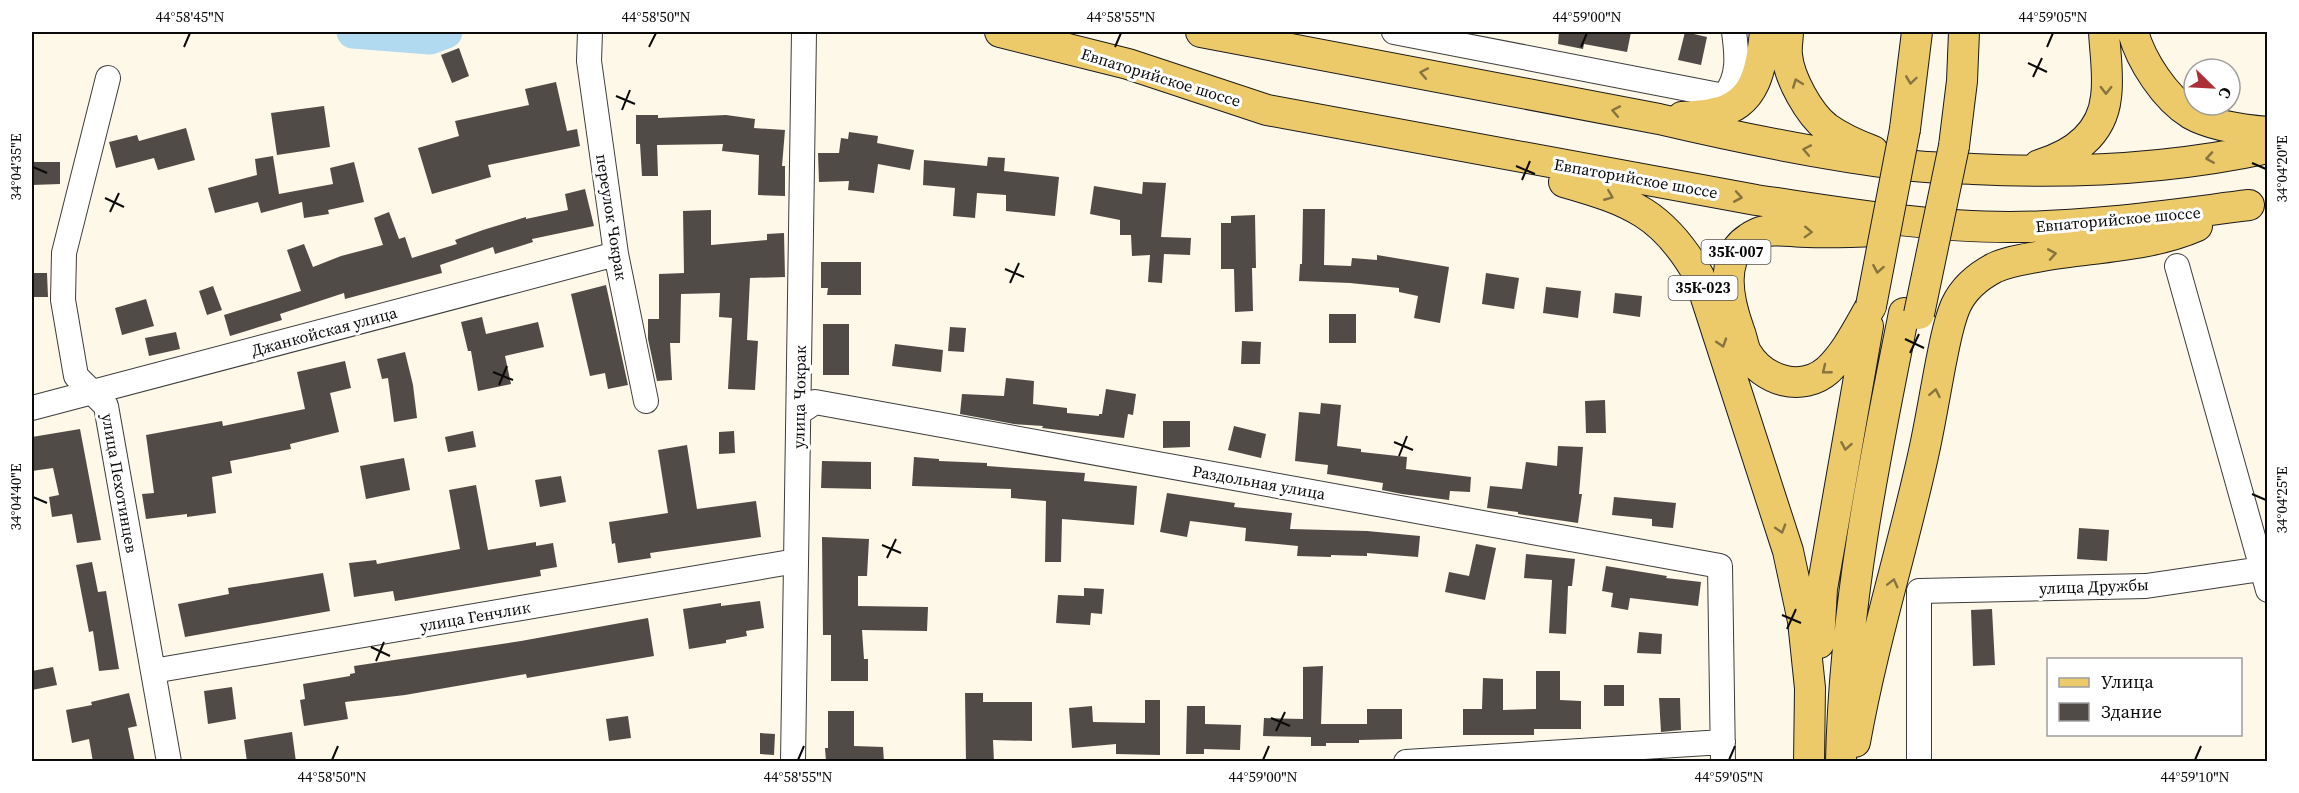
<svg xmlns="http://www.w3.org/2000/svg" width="2299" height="793" viewBox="0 0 2299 793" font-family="'Source Serif 4',serif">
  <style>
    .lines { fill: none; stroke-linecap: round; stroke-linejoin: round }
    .river { stroke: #b1daf0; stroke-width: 33 }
    .building { fill: #514b47 }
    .minor-casing { stroke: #3d3d3d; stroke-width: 26 }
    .major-casing { stroke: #1b1b1b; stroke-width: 32 }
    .minor { stroke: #fff; stroke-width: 24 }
    .major { stroke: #ecc969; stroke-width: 30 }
    .major-bridge-casing { stroke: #1b1b1b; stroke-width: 32; stroke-linecap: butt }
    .major-bridge { stroke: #ecc969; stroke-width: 30 }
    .oneway { stroke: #86733e }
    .ticks { fill: none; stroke: #0a0a0a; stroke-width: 2 }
    .labels { text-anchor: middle; stroke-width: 6; stroke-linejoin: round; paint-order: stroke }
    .shield { fill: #fff; stroke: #545454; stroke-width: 1.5 }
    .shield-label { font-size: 15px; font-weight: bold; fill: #0a0a0a }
    .street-label { font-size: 16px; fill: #0a0a0a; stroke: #fff }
    .neatline { fill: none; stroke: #0a0a0a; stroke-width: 2 }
    .ticks-label { font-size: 15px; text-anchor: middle; fill: #0a0a0a }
  </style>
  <rect width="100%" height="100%" fill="#fdf8e8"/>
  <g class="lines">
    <path class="river" d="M353 32 430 38 446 32"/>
  </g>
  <path class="building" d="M1559 32H1631L1627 52 1584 44 1583 49 1558 44Z
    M1685 32 1707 37 1701 65 1678 60Z
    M459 48 469 76 452 83 441 55Z
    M556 82 567 131 577 129 580 146 488 165 491 177 432 194 418 148 459 136 455 121 529 105 525 89Z
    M324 106 330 147 277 155 271 113Z
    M636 115H658V118L726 115 755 119 754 128 785 130 782 166H785V196L758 195 759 155 722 151 723 144 657 145 658 176H642L640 144H636Z
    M186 128 195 160 158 170 154 158 116 168 109 142 137 135 139 141Z
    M849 132 878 136 877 143 914 150 910 170 878 164 874 193 848 190 849 181 819 182 818 153H839L841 138 848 139Z
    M273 156 279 194 333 184 330 168 354 162 364 202 328 210 329 214 304 218 302 202 261 213 258 202 215 213 208 188 257 175 255 159Z
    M988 157 1005 158 1004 171 1059 177 1055 216 1006 211V195L977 193 975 218 953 216 955 188 923 185 924 160 987 166Z
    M32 162H60V184L32 185Z
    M1143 182 1166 183 1161 237 1191 238 1190 255 1164 254 1162 283 1148 282 1150 255 1132 256 1131 235H1120V220L1090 214 1094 186 1142 194Z
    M585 189 594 226 532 239 533 242 495 254 493 247 440 265 442 273 345 299 344 293 280 314 282 320 230 336 224 315 301 291 287 250 304 244 313 267 341 256 383 245 374 218 389 212 399 239 405 237 412 258 457 244 455 240 483 230 526 217V219L568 210 565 194Z
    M1303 209H1325L1324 265 1351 266 1352 258 1377 260V255L1449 267 1440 323 1414 318 1418 296 1399 292V288L1350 283 1299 281 1300 264H1302Z
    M711 210V245L767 240V234L784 233 785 277 750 278 747 340 758 341 755 390 728 389 732 318 719 317 720 293 681 294 680 343H670L672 380 657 381 648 339V319H659V274L684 273 683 211Z
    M1255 215 1256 268H1252L1253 311 1235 312 1234 269H1221V223H1231V216Z
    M821 262H861V295H827L828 288H821Z
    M32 273H47L48 297H32Z
    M1486 273 1519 278 1514 309 1482 304Z
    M606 285 628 385 608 389 605 373 590 376 571 294Z
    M213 286 222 310 207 315 199 291Z
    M1546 287 1581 291 1578 318 1543 313Z
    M1615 293 1642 296 1640 317 1613 313Z
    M146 299 154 326 122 335 115 308Z
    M1329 314H1356V343H1329Z
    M482 317 486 334 538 322 544 347 505 356 511 384 478 391 471 351H468L461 322Z
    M823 324H849V375H823Z
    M950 327 966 328 964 352 948 351Z
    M176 332 180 349 149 356 145 338Z
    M1242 341 1261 342 1260 364H1241Z
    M895 344 943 350 941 372 892 366Z
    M405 352 413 385 417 418 394 422 388 378 382 379 377 359Z
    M345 361 351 388 330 393 339 432 290 444 291 449 230 461 232 473 212 477 216 513 187 517V514L146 519 142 494 154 493 146 435 222 421 223 426 305 409 297 372Z
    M1006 378 1034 381 1033 404 1067 408V413L1099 416V414H1102L1106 389 1136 394 1133 415 1128 414 1124 438 1042 428 1043 426 1014 424 960 414 962 394 1004 396Z
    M1605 400 1606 433H1586L1585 401Z
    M1321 403 1341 405 1337 446 1361 449V452L1407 457 1406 469 1471 477 1470 492 1450 491 1449 500 1402 494 1382 490 1383 483 1327 474 1328 465 1295 461 1299 412 1320 414Z
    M1163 421H1190V447L1163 448Z
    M1234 426 1266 434 1261 458 1228 450Z
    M80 429 101 540 77 543 72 514 52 517 49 497 59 495 53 468 32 471V437Z
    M473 431 476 447 448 452 445 437Z
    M734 431 735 453 719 454V432Z
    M687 445 697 509 756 501 761 537 650 553 651 558 618 563 615 543 612 544 609 522 668 513 658 450Z
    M1558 446 1583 447 1579 494H1582L1578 523 1518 514V512L1487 508 1490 486 1522 489 1526 462 1557 466Z
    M914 457 939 459V461L987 463V466L1085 473 1084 481 1137 486 1134 525 1062 519 1061 562H1045L1046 501 1011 498V489L912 486Z
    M404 458 410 490 366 499 360 466Z
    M822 461 871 462V489L821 488Z
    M561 476 566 502 540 507 535 480Z
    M476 485 488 550 536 542V546L553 543 557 567 540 570 541 576 395 601 393 591 354 597 349 563 376 560 377 564 460 549 449 490Z
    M1167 493 1235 503 1234 507 1292 513 1290 529 1367 531 1420 536 1418 557 1367 553V556L1331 555V557L1297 556 1298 546 1245 541 1246 528 1190 521 1187 537 1160 532Z
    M1614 497 1676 503 1673 528 1652 526V519L1612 515Z
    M2079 528 2109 530 2107 561 2077 559Z
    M822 537 869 539 867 576H858V606L928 607 927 631 862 630 864 659H868V681H831V635H823Z
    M1476 544 1496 548 1485 600 1445 592 1449 572 1469 576Z
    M1526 554 1575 559 1572 586H1568L1566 634 1549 633 1552 580 1524 578Z
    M92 562 98 592 106 591 119 669 99 671 93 631 89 632 76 565Z
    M1606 566 1667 576 1666 578 1701 582 1698 606 1630 598 1628 610 1611 607 1613 593 1602 591Z
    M323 573 330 611 185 637 178 604 229 594 228 588Z
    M1084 588 1104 589 1102 614 1091 613 1090 625 1056 623 1058 595 1084 596Z
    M760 601 764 628 746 631 747 636 726 640V643L689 649 683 609 721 603V606Z
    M1992 609 1995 665 1973 666 1971 610Z
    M648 618 654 656 527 678 526 674 405 695 345 702 348 719 304 726 300 700 305 699 303 684 350 676V674L355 673 354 666 521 641Z
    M1639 632 1662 634 1661 654 1637 653Z
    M1323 666 1321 724H1367V709H1402V739L1359 740V743H1326V746H1311V737L1263 736 1264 718 1303 719V667Z
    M53 667 57 685 32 690V671Z
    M1536 671H1560V700L1581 701V729H1534V735H1463V709H1482L1483 678 1503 679V710L1536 709Z
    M1604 685H1624V706H1604Z
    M232 687 236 719 208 724 204 691Z
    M129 693 137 726 128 728 135 762H93L89 739 72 743 66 710 92 705 91 702Z
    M965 693H983V702H1032V741L993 740 994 762H966Z
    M1659 698H1680L1681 730 1661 732Z
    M1145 700H1160V755L1116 754V744L1072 748 1069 708 1092 706 1093 722 1145 723Z
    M1187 706H1205V724L1241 725 1240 750 1204 749V754H1186Z
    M828 711H854V746L883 747 884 762H826L825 748H828Z
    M628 716 631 738 609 741 606 719Z
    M292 732 296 762H247L244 740Z
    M760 733 775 734 774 755 760 754Z"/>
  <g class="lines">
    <defs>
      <path id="minor" d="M590 32 589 61 616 254 646 401
        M1394 32 1724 96C1740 77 1737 54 1734 32
        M108 78 64 253 63 300 76 376 106 406 169 762
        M2177 266 2268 590
        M32 408 616 254
        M800 412 815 402 1720 566 1723 762
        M153 671 796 561
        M793 762 804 32
        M1406 762 1723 742
        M1919 762V591L2146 586 2268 568"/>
      <path id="major" d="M1000 32 1128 64 1267 110 1756 200C1839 212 1925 227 2009 227 2090 227 2169 215 2249 205
        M1201 32 1659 119C1740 138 1822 155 1905 165 1928 168 1951 168 1973 169 2071 174 2171 169 2268 148
        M1788 32C1788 39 1786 47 1787 55 1789 78 1809 114 1827 128 1841 138 1857 145 1873 151
        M2133 32C2141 61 2165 98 2191 114 2212 126 2244 130 2268 132
        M1682 117C1693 116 1704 116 1715 113 1757 105 1761 67 1765 32
        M1905 129 1917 32
        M1954 146 1962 81 1964 32
        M2039 165C2072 155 2102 135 2106 97 2109 76 2105 52 2104 32
        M1564 182C1631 201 1664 214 1699 276L1788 551 1803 621 1810 688 1809 762
        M1871 306C1858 328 1847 352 1828 370 1802 393 1763 381 1746 352 1743 346 1742 337 1739 330 1729 302 1718 258 1749 238 1753 235 1761 231 1766 231 1778 229 1794 232 1807 232 1831 233 1856 232 1880 231
        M1819 643 1822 589 1868 326
        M1855 742C1872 646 1902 551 1923 456 1930 425 1935 393 1941 362 1945 343 1948 323 1956 305 1964 288 1977 277 1994 268 2008 261 2026 259 2042 256 2093 247 2149 247 2197 226
        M1841 762C1844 610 1874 461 1904 313"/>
    </defs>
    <use href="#minor" class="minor-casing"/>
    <use href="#major" class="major-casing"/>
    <use href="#minor" class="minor"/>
    <use href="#major" class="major"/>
    <defs>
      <path id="major-bridge" d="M1871 306 1905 129
        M1919 314 1954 146"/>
    </defs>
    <use href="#major-bridge" class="major-bridge-casing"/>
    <use href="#major-bridge" class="major-bridge"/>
  </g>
  <defs><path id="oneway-chevron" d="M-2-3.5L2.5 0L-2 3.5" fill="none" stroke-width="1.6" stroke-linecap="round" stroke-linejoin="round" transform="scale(1.5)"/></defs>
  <g class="oneway">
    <use href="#oneway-chevron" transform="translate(1424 73) rotate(-169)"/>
    <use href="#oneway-chevron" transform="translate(1911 80) rotate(98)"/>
    <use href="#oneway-chevron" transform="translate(1797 83) rotate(-111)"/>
    <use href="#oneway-chevron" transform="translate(2106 90) rotate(91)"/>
    <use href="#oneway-chevron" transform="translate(1616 111) rotate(-169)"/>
    <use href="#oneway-chevron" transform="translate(1807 150) rotate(-169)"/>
    <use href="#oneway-chevron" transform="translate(2210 158) rotate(171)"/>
    <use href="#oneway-chevron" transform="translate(1609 196) rotate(22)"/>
    <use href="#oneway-chevron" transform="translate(1738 197) rotate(10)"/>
    <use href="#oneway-chevron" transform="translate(1808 232) rotate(2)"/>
    <use href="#oneway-chevron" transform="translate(2052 254) rotate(-10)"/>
    <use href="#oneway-chevron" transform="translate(1878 269) rotate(100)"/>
    <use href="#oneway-chevron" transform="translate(1722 343) rotate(72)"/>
    <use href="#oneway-chevron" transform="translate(1826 370) rotate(141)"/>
    <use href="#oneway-chevron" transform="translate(1935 393) rotate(-79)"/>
    <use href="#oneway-chevron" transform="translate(1846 446) rotate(100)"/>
    <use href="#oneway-chevron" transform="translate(1781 529) rotate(73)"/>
    <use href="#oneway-chevron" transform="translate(1893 583) rotate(-76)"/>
  </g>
  <path class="ticks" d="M184 47 190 33M649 47 656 33M1115 47 1121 33M1581 47 1587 33M2047 47 2053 33M2028 63 2047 72M2033 77 2042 58M616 96 635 104M622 110 630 90M2252 163 2266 169M1516 166 1535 174M33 167 47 173M1522 180 1530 161M105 198 124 207M110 212 119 193M1005 269 1024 277M1010 283 1019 263M1905 339 1924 348M1910 353 1919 334M493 372 513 380M499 385 507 366M1394 442 1413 450M1399 456 1407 436M2252 494 2266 500M33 497 47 503M882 545 901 553M887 558 896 539M1782 615 1801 623M1787 629 1796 609M371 647 390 656M376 661 384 642M1271 718 1290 726M1276 731 1285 712M332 760 338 746M798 760 804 746M1263 760 1269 746M1729 760 1735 746M2195 760 2201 746"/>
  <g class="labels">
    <g class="shield">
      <rect x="1701.5" y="240" width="69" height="24" rx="4.5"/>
      <rect x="1668.5" y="276" width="69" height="24" rx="4.5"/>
    </g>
    <g class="shield-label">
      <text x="1736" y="257">35К-007</text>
      <text x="1703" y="293">35К-023</text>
    </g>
    <g class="street-label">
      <text transform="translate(1161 77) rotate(17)" y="6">Евпаторийское шоссе</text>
      <text transform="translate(1636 178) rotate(10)" y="6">Евпаторийское шоссе</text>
      <text transform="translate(612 217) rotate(81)" y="6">переулок Чокрак</text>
      <text transform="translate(2118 219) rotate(-5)" y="6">Евпаторийское шоссе</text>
      <text transform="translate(324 331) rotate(-15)" y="6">Джанкойская улица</text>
      <text transform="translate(799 397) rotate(-89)" y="6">улица Чокрак</text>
      <text transform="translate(1259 482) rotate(10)" y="6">Раздольная улица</text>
      <text transform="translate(120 483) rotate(80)" y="6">улица Пехотинцев</text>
      <text transform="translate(2094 586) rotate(-2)" y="6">улица Дружбы</text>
      <text transform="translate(475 616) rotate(-10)" y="6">улица Генчлик</text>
    </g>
  </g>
  <rect width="2299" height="793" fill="none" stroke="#ffffff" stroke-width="66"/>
  <rect x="2047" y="658" width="195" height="78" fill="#ffffff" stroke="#9d9d9d" stroke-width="1.5"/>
  <rect x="2059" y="678" width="30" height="9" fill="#ecc969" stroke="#9d9d9d" stroke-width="1.5"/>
  <text x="2101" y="688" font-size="18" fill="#0a0a0a">Улица</text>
  <rect x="2059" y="703" width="30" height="18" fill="#514b47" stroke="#9d9d9d" stroke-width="1.5"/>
  <text x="2101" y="718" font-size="18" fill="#0a0a0a">Здание</text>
  <g transform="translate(2212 87) rotate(114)"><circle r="28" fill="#ffffff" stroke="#9d9d9d" stroke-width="1.5"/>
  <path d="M0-4.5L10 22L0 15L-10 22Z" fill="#ac2f38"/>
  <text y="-9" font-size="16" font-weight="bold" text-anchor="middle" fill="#0a0a0a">С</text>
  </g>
  <rect x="33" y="33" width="2233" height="727" class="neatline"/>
  <g class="ticks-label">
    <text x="190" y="22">44°58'45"N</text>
    <text x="656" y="22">44°58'50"N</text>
    <text x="1121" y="22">44°58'55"N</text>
    <text x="1587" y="22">44°59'00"N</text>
    <text x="2053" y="22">44°59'05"N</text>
    <text transform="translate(16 167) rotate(-90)" y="5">34°04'35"E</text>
    <text transform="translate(2282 169) rotate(-90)" y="5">34°04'20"E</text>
    <text transform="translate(16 497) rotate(-90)" y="5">34°04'40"E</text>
    <text transform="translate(2282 500) rotate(-90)" y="5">34°04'25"E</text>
    <text x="332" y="782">44°58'50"N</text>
    <text x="798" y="782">44°58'55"N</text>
    <text x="1263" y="782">44°59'00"N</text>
    <text x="1729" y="782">44°59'05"N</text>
    <text x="2195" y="782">44°59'10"N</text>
  </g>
</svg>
